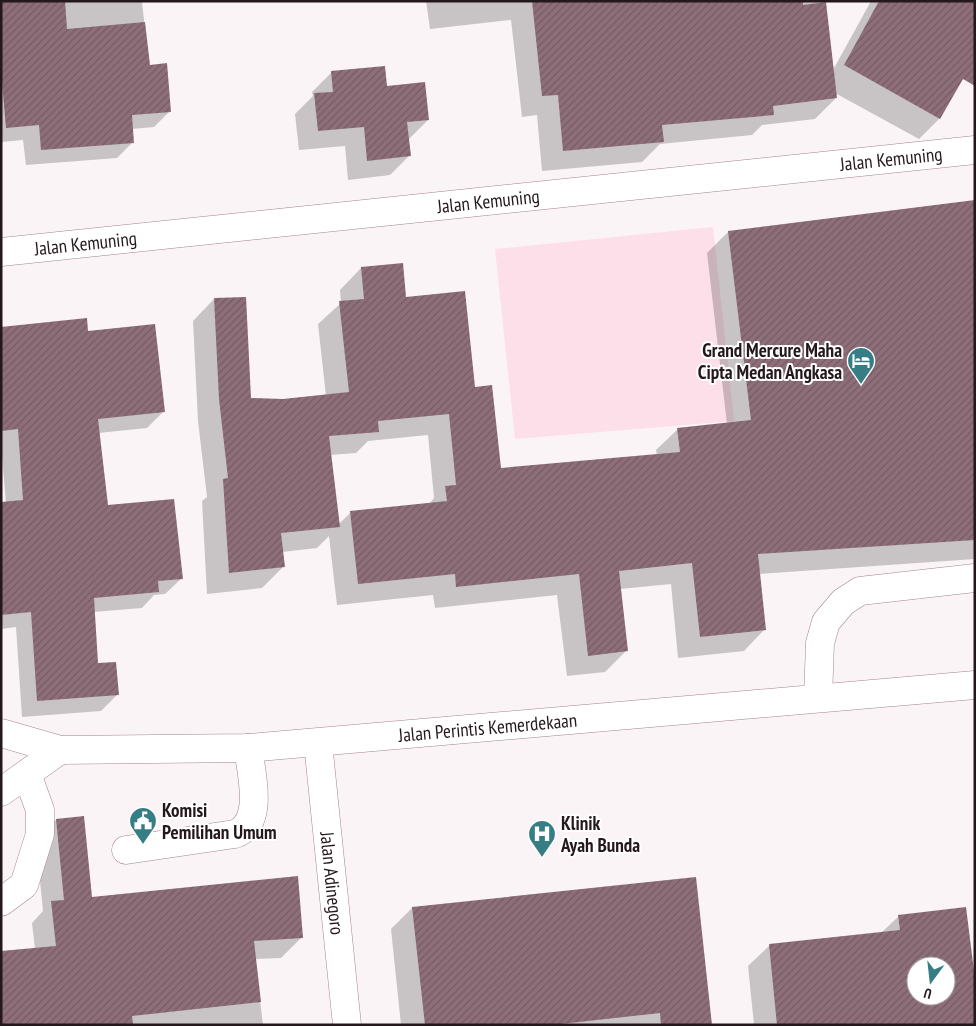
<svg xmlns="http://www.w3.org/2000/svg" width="976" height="1026" viewBox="0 0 976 1026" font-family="'PT Sans Narrow',sans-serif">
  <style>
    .pitch { fill: #fddfe9 }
    .shadow { fill: #0003; fill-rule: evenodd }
    .building { fill: url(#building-hatch); fill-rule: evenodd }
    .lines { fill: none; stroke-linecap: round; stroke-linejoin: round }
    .minor-casing { stroke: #a4848f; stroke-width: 29 }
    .major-casing { stroke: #a4848f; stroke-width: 29 }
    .minor { stroke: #fff; stroke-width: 28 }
    .major { stroke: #fff; stroke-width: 28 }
    .labels { text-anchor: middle; stroke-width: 4; stroke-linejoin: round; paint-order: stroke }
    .street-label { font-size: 19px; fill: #25181d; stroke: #fff }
    .poi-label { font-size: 19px; font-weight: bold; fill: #25181d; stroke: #fff; text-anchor: start }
  </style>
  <defs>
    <pattern id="building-hatch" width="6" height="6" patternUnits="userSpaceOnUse" patternTransform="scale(1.25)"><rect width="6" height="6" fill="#8e6f79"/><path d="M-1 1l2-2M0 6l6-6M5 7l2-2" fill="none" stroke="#745a63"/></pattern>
  </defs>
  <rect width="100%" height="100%" fill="#fbf4f6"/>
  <path class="pitch" d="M713 227 734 421 515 439 495 249Z"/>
  <path class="shadow" d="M1 1H149L142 2 149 66 170 111 154 127 132 129 133 142 117 158 26 165 23 140 1 142Z
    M426 1H825L833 70 871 1H975L939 119 919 139 835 93 836 98 815 119 762 125 752 135 660 144 642 162 542 171 537 115 522 117 511 20 430 29Z
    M331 73 386 87 428 120 408 140 409 156 390 175 348 180 345 146 299 150 295 114 313 96 312 92Z
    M975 202V559L759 574 765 629 744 651 678 658 671 584 620 589 626 651 605 672 567 676 557 595 435 608 433 595 337 605 329 536 317 548 282 552 283 567 262 588 207 594 202 501 207 497 198 421 193 321 214 299 250 399 283 400 326 396 318 324 341 303 340 290 361 268 405 299 474 389 500 469 657 455 656 450 678 429 727 424 707 253 728 232ZM428 435 434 498 429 504 351 512 338 525 330 455 356 453 368 441Z
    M1 329 87 332 163 412 147 428 98 433 107 507 182 578 165 594 154 595 142 608 93 612 97 664 117 695 101 711 22 717 16 627 1 629V503H6L1 445Z
    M56 820 91 898 301 938 281 958 255 959 263 1025H1L35 949 32 923 43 911 36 840Z
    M412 908 711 1025H401L391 929Z
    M899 916 975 990V1025H754L748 966 770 945 881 933ZM916 966H946V996H916Z"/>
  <path class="building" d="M1 1H65L67 29 145 22 150 65 167 63 171 112 132 115 134 143 41 150 39 125 6 128 1 70Z
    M532 1H803V5L826 2 837 98 773 106 774 115 662 125 664 142 563 151 558 95 542 96Z
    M879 1H975V86L963 79 940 119 844 65Z
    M385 66 387 86 425 82 429 120 407 122 411 156 367 161 364 127 318 131 314 93 333 92 331 71Z
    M975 200V540L758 554 766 630 700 637 692 563 619 571 628 651 588 656 579 574 456 587 455 574 358 584 350 511 447 501 445 486 456 485 449 414 378 421 379 432 329 436 340 527 281 533 285 567 229 573 223 479 228 478 219 399 214 298 246 297 251 398 283 399 349 392 339 301 364 299 361 267 403 263 406 297 465 291 475 387 492 385 501 468 680 452 677 428 751 420 728 231Z
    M87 318 88 331 155 324 165 412 98 419 108 505 174 499 183 579 158 581 159 592 94 598 98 663 116 662 119 695 37 701 31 612 1 615V502L23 500 18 429 1 431V327Z
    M84 816 92 897 298 876 303 938 254 941 261 1002 132 1016 133 1025H1V951L56 946 51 901 64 900 56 819Z
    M696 877 712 1025H661L660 1013 552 1025H425L412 907Z
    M966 907 975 979V1025H777L769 944 900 930 898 915ZM916 966H946V996H916Z"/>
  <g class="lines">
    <defs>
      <g id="minor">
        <path id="s1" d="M1 252 975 150"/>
        <path d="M818 698 820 643 826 622 843 602 860 591 975 578"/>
        <path id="s2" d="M318 743 347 1025"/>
        <path d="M1 792 60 750"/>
        <path d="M126 850 235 834C265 823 251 772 248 748"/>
        <path d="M1 902 24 885 40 834V810L27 774"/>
      </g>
      <g id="major">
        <path id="s3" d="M1 733 60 750 248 748 975 685"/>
      </g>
    </defs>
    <use href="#minor" class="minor-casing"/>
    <use href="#major" class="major-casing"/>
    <use href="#minor" class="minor"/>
    <use href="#major" class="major"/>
  </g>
  <defs>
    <symbol id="hotel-pin" viewBox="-11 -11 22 30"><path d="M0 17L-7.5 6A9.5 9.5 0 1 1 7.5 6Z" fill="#367d86" stroke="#fff"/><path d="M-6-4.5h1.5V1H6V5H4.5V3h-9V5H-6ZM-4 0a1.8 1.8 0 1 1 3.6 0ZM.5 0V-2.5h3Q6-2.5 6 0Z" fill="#fff"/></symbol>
    <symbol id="civic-pin" viewBox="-11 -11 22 30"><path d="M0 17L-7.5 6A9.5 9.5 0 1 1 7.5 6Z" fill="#367d86" stroke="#fff"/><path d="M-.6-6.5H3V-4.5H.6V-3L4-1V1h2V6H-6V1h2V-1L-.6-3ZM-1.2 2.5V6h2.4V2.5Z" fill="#fff"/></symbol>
    <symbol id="hospital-pin" viewBox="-11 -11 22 30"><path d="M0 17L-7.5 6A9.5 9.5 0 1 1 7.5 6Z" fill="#367d86" stroke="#fff"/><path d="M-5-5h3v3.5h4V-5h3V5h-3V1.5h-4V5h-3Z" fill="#fff"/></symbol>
  </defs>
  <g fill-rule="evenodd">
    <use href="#hotel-pin" x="845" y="345" width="32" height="43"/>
    <use href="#civic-pin" x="127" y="805" width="32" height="43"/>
    <use href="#hospital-pin" x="526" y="818" width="32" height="43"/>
  </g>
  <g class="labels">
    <g class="street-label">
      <text dy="7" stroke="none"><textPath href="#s1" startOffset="895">Jalan Kemuning</textPath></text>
      <text dy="7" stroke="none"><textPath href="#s1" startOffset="490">Jalan Kemuning</textPath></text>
      <text dy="7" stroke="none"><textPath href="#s1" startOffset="85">Jalan Kemuning</textPath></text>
      <text dy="7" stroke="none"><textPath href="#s3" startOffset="490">Jalan Perintis Kemerdekaan</textPath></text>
      <text dy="7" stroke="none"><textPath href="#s2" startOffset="141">Jalan Adinegoro</textPath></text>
    </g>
    <g class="poi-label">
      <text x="842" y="357" text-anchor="end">Grand Mercure Maha<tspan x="842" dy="22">Cipta Medan Angkasa</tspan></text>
      <text x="162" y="817">Komisi<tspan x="162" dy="22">Pemilihan Umum</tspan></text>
      <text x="561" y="830">Klinik<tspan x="561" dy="22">Ayah Bunda</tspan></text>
    </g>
  </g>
  <rect width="976" height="1026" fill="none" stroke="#25181d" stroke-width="5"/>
  <g transform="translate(931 981) rotate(195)"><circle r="24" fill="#ffffff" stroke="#a8a3a5"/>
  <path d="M0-4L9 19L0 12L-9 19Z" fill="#367d86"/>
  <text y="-8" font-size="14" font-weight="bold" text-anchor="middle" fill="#25181d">U</text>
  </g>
</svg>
